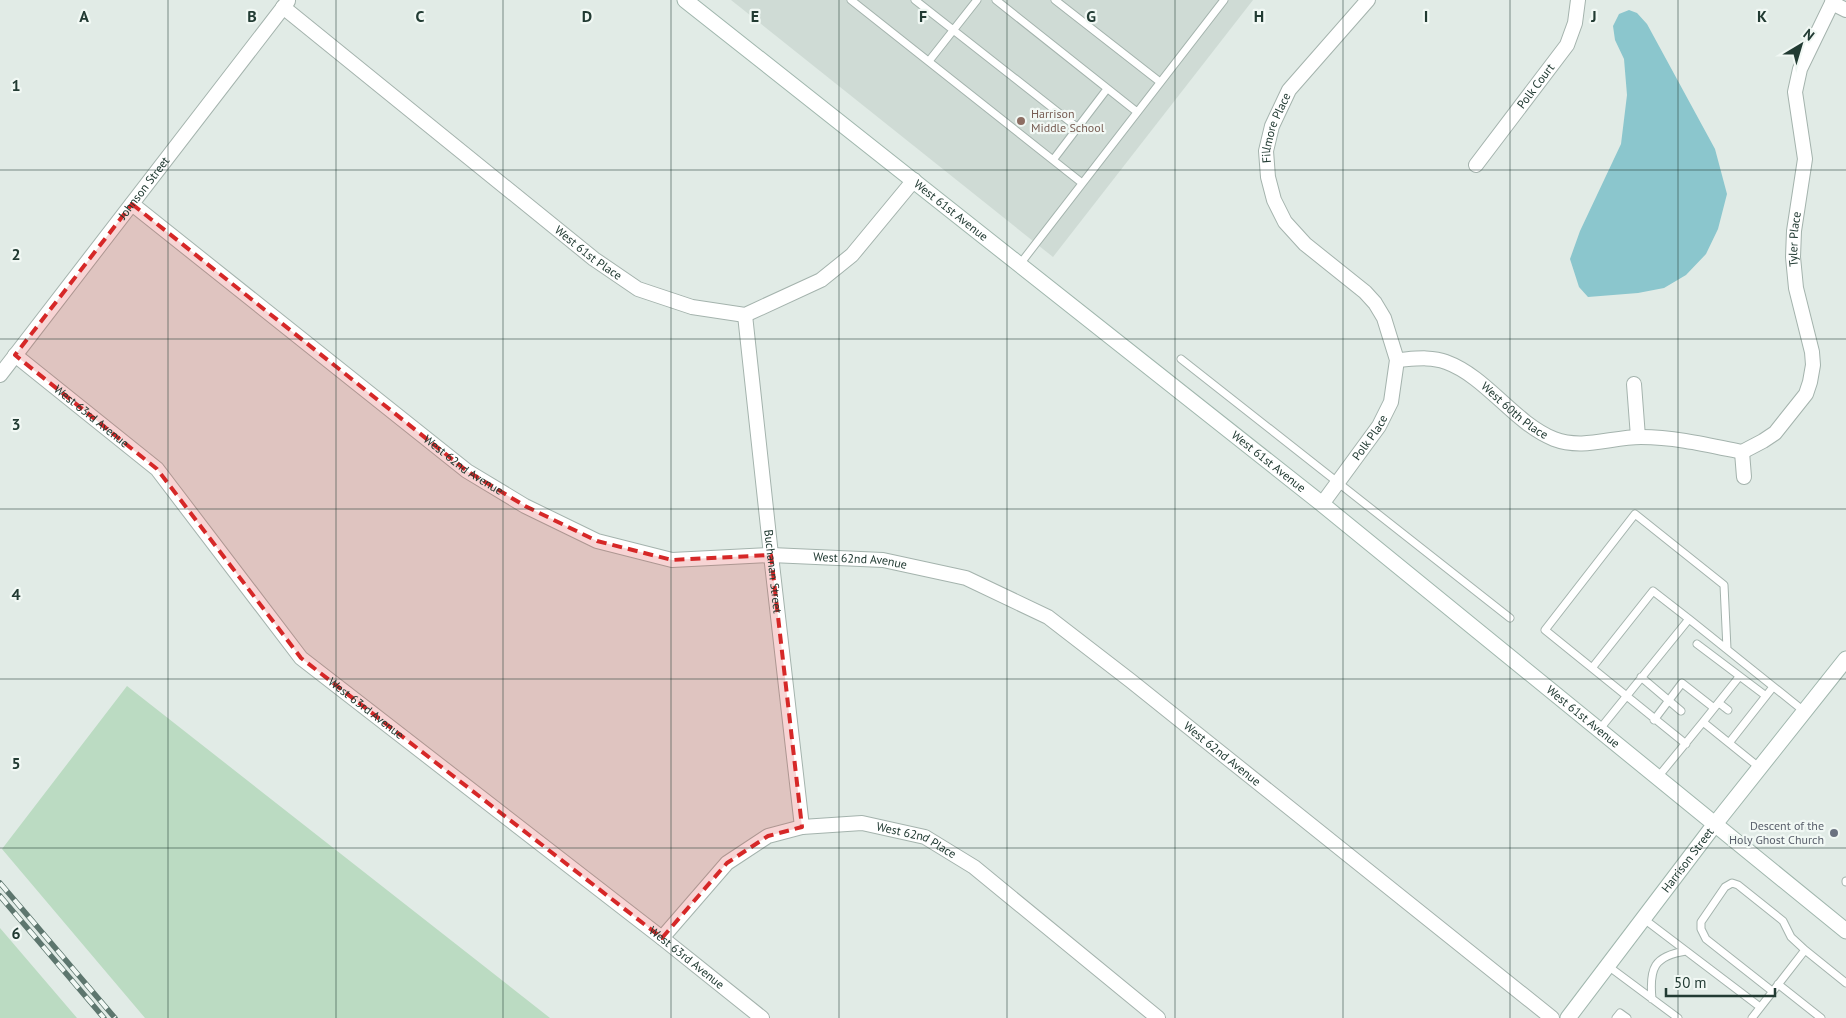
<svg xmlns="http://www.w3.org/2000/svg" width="1846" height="1018" viewBox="0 0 1846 1018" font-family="'PT Sans',sans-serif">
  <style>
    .built { fill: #cfdbd5 }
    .green { fill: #bbdbc2 }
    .water { fill: #8bc6cd }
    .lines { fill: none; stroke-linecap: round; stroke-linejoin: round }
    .lane-casing { stroke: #a4b3ad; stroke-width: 9 }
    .street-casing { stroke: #a4b3ad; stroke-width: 16 }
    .secondary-casing { stroke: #a0b6ad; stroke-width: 17 }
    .lane { stroke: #fff; stroke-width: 7 }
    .street { stroke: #fff; stroke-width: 14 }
    .secondary { stroke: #fff; stroke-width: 15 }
    .rail-casing { stroke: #5d766e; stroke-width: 5.5 }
    .rail { stroke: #f1f8f4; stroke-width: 4; stroke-dasharray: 11; stroke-linecap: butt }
    .marked { fill: #d62828; fill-opacity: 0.2; stroke: #d62828; stroke-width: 4; stroke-dasharray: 10 6; stroke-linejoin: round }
    .grid { fill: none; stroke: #223b33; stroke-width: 1; stroke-opacity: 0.55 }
    .education-dot { fill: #8d6e63; stroke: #f1f8f4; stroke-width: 2 }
    .worship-dot { fill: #6b7280; stroke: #f1f8f4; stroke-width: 2 }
    .labels { text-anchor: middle; stroke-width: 4.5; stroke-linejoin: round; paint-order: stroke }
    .street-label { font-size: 12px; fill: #223b33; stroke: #f1f8f4 }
    .education-label { font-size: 12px; fill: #785e54; stroke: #f1f8f4; text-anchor: start }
    .worship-label { font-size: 12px; fill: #5b616d; stroke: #f1f8f4; text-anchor: end }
    .grid-label { font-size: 16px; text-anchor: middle; font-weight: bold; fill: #223b33; stroke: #f1f8f4; stroke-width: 4.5; stroke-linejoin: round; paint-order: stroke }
  </style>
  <rect width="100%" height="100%" fill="#e1ebe6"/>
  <path class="built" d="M731 0H1253L1053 257Z"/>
  <path class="green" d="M127 686 550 1018H145L2 849Z
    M0 928 77 1018H0Z"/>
  <path class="water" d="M1629 10 1637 13 1647 24 1715 149 1727 194 1718 229 1706 254 1686 275 1664 288 1638 293 1588 297 1579 287 1570 259 1580 231 1621 144 1627 95 1624 59 1615 40 1613 26 1619 14Z"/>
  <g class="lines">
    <defs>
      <path id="lane" d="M851 0 1082 183
        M915 0 1078 128
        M996 0 1137 112
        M1055 0 1160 82
        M929 61 977 0
        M1053 160 1107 89
        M1020 264 1224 0
        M1181 359 1510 618
        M1697 644 1766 696
        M1592 668 1545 630 1635 514 1724 585 1727 649
        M1641 677 1681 711
        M1719 703 1728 710
        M1654 720 1682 683 1714 708
        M1703 722 1739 677
        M1599 730 1689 619 1805 712
        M1729 743 1773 687
        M1686 744 1592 668 1653 591 1689 619
        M1658 777 1703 722 1760 768
        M1846 881V882
        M1644 919 1760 1007
        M1608 966 1678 1018
        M1778 984 1821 1018
        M1772 991 1706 939 1701 929V922L1725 887 1732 883 1738 885 1783 921 1791 937 1805 950
        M1652 999C1649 968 1654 956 1686 951
        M1616 1018 1620 1013 1627 1018
        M1752 1018 1805 950 1846 983"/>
      <g id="street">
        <path d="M1833 0 1832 3 1846 10"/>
        <path id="s1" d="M283 7 594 259 638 289 692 307 745 315 821 280 852 255 914 180"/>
        <path id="s2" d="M1476 165 1567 45 1575 23 1578 0"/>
        <path id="s3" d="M132 204 467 471 525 506 597 541 672 560 771 555 883 560 966 578 1048 617 1131 681 1552 1018"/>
        <path id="s4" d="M745 315 771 555 802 827"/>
        <path id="s5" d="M15 355 157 469 301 658 662 938 762 1018"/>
        <path id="s6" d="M1397 360C1413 359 1431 356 1446 362 1487 377 1514 423 1554 439 1583 450 1611 437 1641 437 1675 437 1708 445 1742 452"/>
        <path id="s7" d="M0 375 288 1"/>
        <path d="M1634 384 1638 437"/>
        <path id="s8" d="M1742 452 1763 441 1775 433 1806 394 1810 382 1813 365 1812 352 1796 288 1793 257 1794 231 1805 159 1795 92 1800 69 1832 3"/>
        <path d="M1742 452 1744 477"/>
        <path id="s9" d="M1322 504 1379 426 1391 402 1397 360 1384 318 1375 303 1365 292 1305 244 1285 222 1274 200 1268 177 1266 151 1272 126 1289 90 1368 0"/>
        <path id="s10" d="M662 938 727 863 768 836 802 827 862 823 925 837 974 867 1158 1018"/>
      </g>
      <g id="secondary">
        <path id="s11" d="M685 0 1322 504 1846 931"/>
        <path id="s12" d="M1568 1018 1715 824 1846 659"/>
      </g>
    </defs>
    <use href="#lane" class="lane-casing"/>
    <use href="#street" class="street-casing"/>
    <use href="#secondary" class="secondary-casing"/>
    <use href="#lane" class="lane"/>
    <use href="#street" class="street"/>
    <use href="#secondary" class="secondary"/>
    <defs>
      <path id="rail" d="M0 883 115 1018
        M0 896 104 1018"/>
    </defs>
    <use href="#rail" class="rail-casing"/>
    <use href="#rail" class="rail"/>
  </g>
  <path class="marked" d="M132 204 467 471 525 506 597 541 672 560 771 555 802 827 768 836 727 863 662 938 301 658 157 469 15 355Z"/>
  <path class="grid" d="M168 0V1018M336 0V1018M503 0V1018M671 0V1018M839 0V1018M1007 0V1018M1175 0V1018M1343 0V1018M1510 0V1018M1678 0V1018M0 170H1846M0 339H1846M0 509H1846M0 679H1846M0 848H1846"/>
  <circle class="education-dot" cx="1021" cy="121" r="5"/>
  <circle class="worship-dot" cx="1834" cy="833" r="5"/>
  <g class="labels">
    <g class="street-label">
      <text dy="4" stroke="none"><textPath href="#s2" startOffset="99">Polk Court</textPath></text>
      <text dy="4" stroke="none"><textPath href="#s9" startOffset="448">Fillmore Place</textPath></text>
      <text dy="4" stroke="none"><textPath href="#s7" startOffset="236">Johnson Street</textPath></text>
      <text dy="4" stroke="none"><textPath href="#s11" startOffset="339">West 61st Avenue</textPath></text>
      <text dy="4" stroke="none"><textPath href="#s8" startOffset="246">Tyler Place</textPath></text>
      <text dy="4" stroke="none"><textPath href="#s1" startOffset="392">West 61st Place</textPath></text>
      <text dy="4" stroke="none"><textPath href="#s6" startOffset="134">West 60th Place</textPath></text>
      <text dy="4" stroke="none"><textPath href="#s5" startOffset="98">West 63rd Avenue</textPath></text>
      <text dy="4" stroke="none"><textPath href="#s9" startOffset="82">Polk Place</textPath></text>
      <text dy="4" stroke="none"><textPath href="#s11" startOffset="744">West 61st Avenue</textPath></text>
      <text dy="4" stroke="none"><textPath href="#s3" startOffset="422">West 62nd Avenue</textPath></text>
      <text dy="4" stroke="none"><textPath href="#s3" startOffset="842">West 62nd Avenue</textPath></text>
      <text dy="4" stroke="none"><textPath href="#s4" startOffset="258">Buchanan Street</textPath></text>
      <text dy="4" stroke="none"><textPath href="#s5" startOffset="502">West 63rd Avenue</textPath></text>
      <text dy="4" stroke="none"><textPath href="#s11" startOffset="1149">West 61st Avenue</textPath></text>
      <text dy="4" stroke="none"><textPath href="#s3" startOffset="1262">West 62nd Avenue</textPath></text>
      <text dy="4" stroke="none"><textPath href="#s10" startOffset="301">West 62nd Place</textPath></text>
      <text dy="4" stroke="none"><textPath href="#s12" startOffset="198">Harrison Street</textPath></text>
      <text dy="4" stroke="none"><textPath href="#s5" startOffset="908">West 63rd Avenue</textPath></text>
    </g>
    <g class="education-label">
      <text x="1031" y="118">Harrison<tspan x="1031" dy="14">Middle School</tspan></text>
    </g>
    <g class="worship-label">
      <text x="1824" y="830">Descent of the<tspan x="1824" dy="14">Holy Ghost Church</tspan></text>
    </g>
  </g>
  <g class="grid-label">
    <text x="84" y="22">A</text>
    <text x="252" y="22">B</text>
    <text x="420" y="22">C</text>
    <text x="587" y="22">D</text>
    <text x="755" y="22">E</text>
    <text x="923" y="22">F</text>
    <text x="1091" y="22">G</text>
    <text x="1259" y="22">H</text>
    <text x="1426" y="22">I</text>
    <text x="1594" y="22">J</text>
    <text x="1762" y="22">K</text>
    <text x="16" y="91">1</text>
    <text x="16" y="260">2</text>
    <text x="16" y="430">3</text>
    <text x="16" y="600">4</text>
    <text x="16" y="769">5</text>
    <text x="16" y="939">6</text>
  </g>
  <g transform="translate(1801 45) rotate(38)" stroke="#f1f8f4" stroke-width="4" paint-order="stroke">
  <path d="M0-4L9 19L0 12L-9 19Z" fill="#223b33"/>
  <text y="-8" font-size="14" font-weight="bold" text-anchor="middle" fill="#223b33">N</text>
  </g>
  <path d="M1666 988v8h109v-8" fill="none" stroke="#223b33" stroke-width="2.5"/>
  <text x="1674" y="988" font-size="15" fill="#223b33" stroke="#f1f8f4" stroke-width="4" paint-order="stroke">50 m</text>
</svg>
